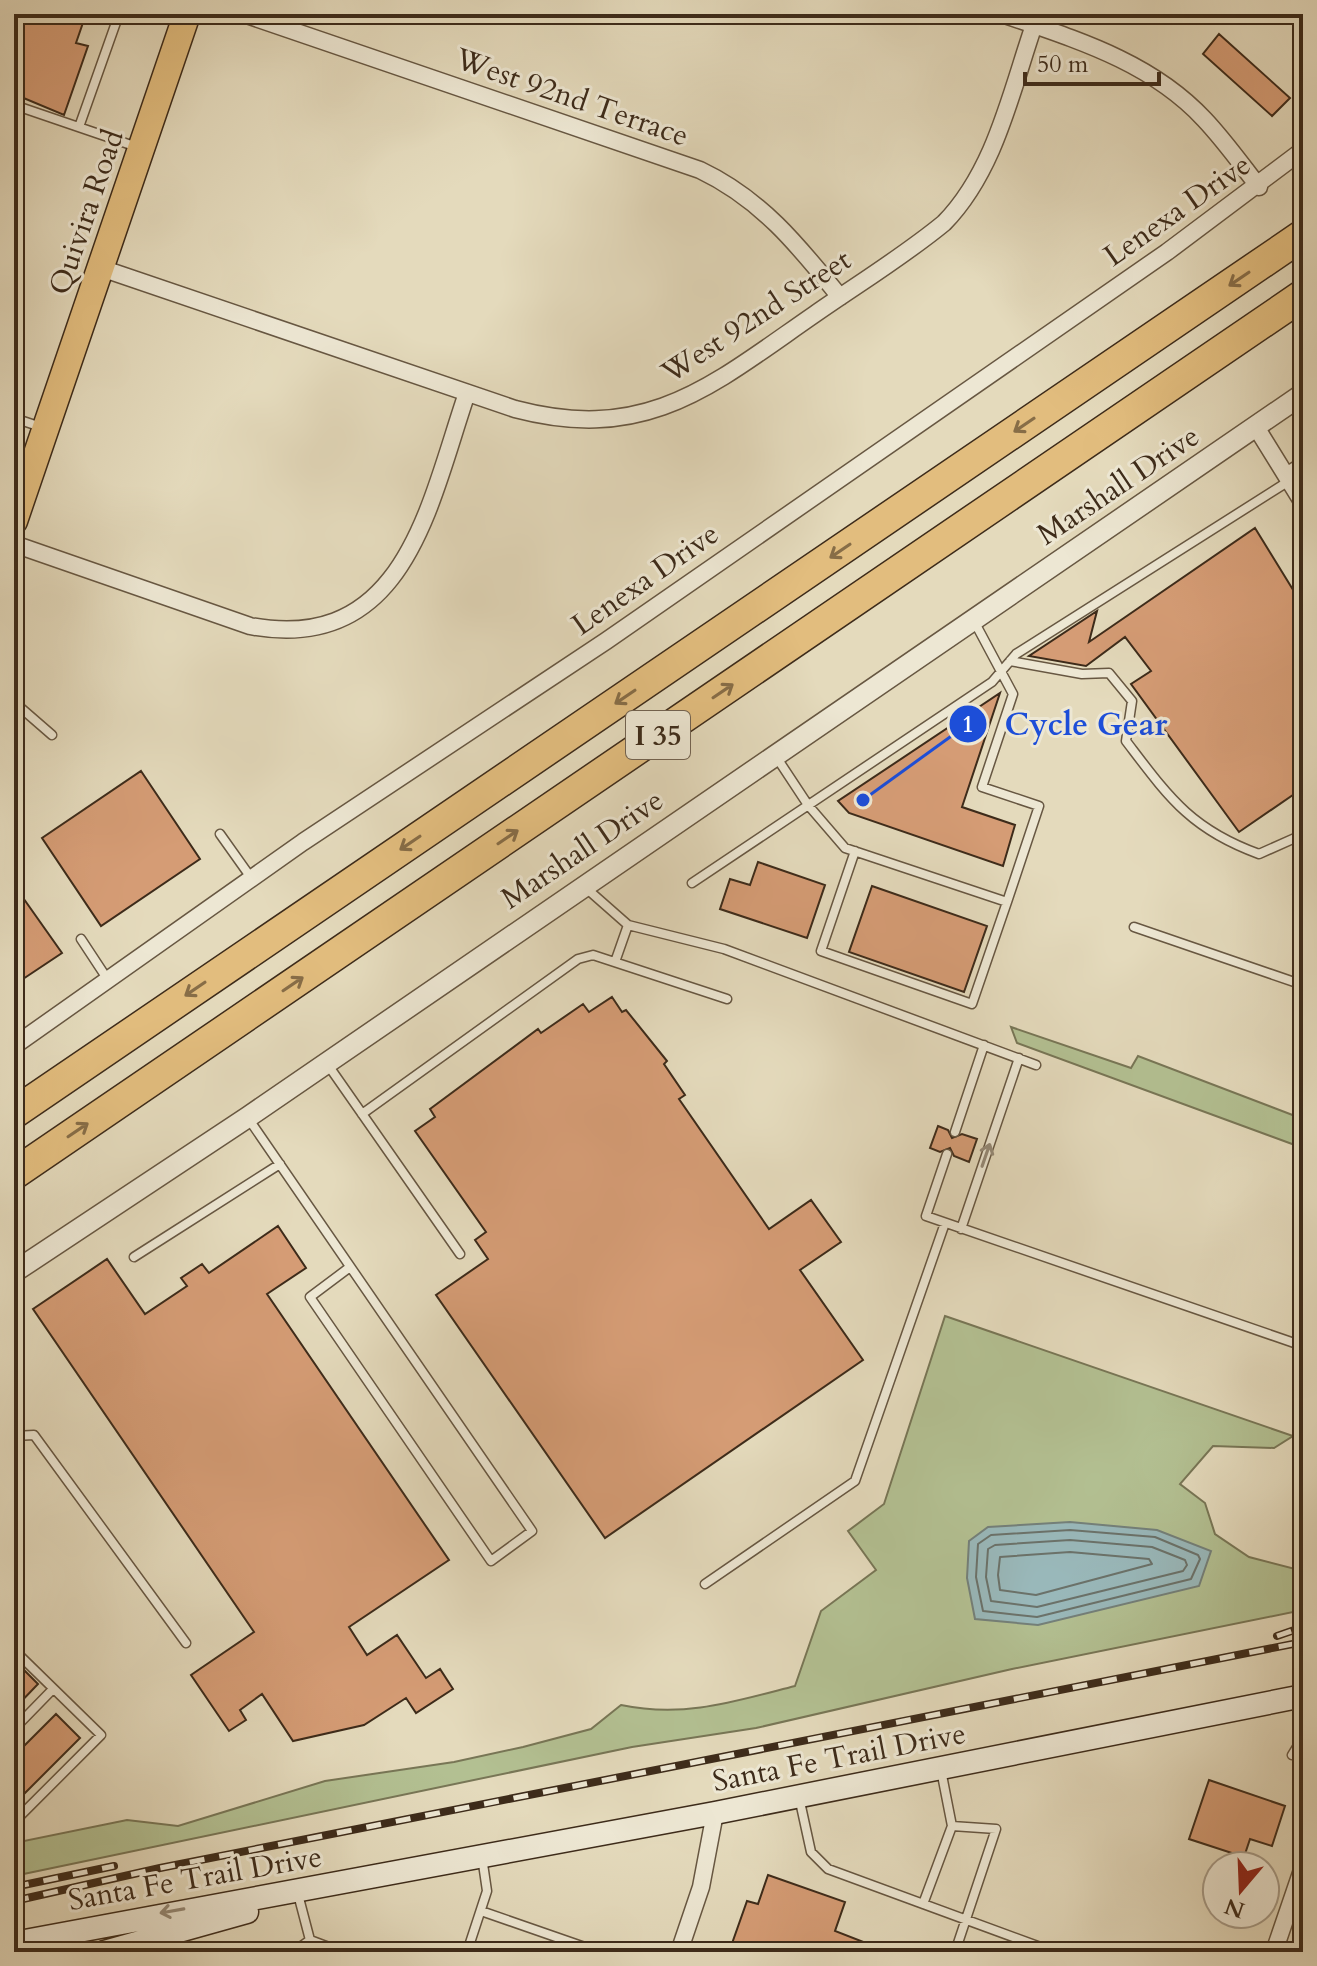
<svg xmlns="http://www.w3.org/2000/svg" width="1317" height="1966" viewBox="0 0 1317 1966" font-family="Cardo,serif">
  <style>
    .green { fill: #b3c092; stroke: #787656; stroke-width: 2 }
    .water { fill: #99b8ba; stroke: #74807a; stroke-width: 2 }
    .lines { fill: none; stroke-linecap: round; stroke-linejoin: round }
    .shore { stroke: #6b726a; stroke-width: 2 }
    .building { fill: #d59c75; stroke: #3d2b1a; stroke-width: 2 }
    .service-casing { stroke: #675742; stroke-width: 11 }
    .minor-casing { stroke: #675742; stroke-width: 19 }
    .tertiary-casing { stroke: #675742; stroke-width: 23 }
    .secondary-casing { stroke: #3d2b1a; stroke-width: 25 }
    .primary-casing { stroke: #3d2b1a; stroke-width: 29 }
    .motorway-casing { stroke: #3d2b1a; stroke-width: 33 }
    .service { stroke: #ede7d3; stroke-width: 8 }
    .minor { stroke: #ede7d3; stroke-width: 16 }
    .tertiary { stroke: #ede7d3; stroke-width: 20 }
    .secondary { stroke: #ede7d3; stroke-width: 22 }
    .primary { stroke: #e2bd7e; stroke-width: 26 }
    .motorway { stroke: #e2bd7e; stroke-width: 30 }
    .rail-casing { stroke: #3d2b1a; stroke-width: 8 }
    .rail { stroke: #ede7d3; stroke-width: 5; stroke-dasharray: 15; stroke-linecap: butt }
    .oneway { stroke: #876d47 }
    .oneway2 { stroke: #958976 }
    .labels { text-anchor: middle; stroke-width: 6; stroke-linejoin: round; paint-order: stroke }
    .shield { fill: #ede7d3; stroke: #726352; stroke-width: 2 }
    .shield-label { font-size: 28px; font-weight: bold; fill: #3d2b1a }
    .street-label { font-size: 30px; fill: #3d2b1a; stroke: #ede7d3 }
    .leader { fill: none; stroke: #1d4ed8; stroke-width: 3 }
    .callout-dot { fill: #1d4ed8; stroke: #ede7d3; stroke-width: 3 }
    .mark-label { font-size: 24px; text-anchor: middle; font-weight: bold; fill: #fff }
    .callout-label { font-size: 32px; text-anchor: middle; font-weight: bold; fill: #1d4ed8; stroke: #ede7d3; stroke-width: 6; stroke-linejoin: round; paint-order: stroke }
  </style>
  <rect width="100%" height="100%" fill="#e4dabc"/>
  <filter id="stains"><feTurbulence type="fractalNoise" baseFrequency=".0025" numOctaves="4"/><feColorMatrix values="0 0 0 0 .2 0 0 0 0 .09 0 0 0 0 .02 0 0 0 .5 -.17"/></filter>
  <radialGradient id="worn" r=".72"><stop offset=".6" stop-color="#630" stop-opacity="0"/><stop offset="1" stop-color="#630" stop-opacity=".3"/></radialGradient>
  <path class="green" d="M1011 1027 1131 1068 1138 1056 1303 1119V1148L1017 1043Z
    M945 1316 1293 1436 1274 1448 1213 1446 1180 1484 1205 1503 1215 1534 1249 1557 1303 1571V1610L1012 1669 756 1728 632 1747 14 1876V1843L127 1820 178 1826 325 1781 454 1762 523 1747 591 1729 621 1705C684 1718 733 1702 795 1686L821 1611 876 1570 848 1531 884 1504Z"/>
  <path class="water" d="M1070 1522 1157 1530 1211 1551 1199 1586 1038 1625 975 1619 967 1578 969 1541 988 1527Z"/>
  <g class="lines">
    <path class="shore" d="M1070 1530 1155 1537 1198 1555 1200 1559 1191 1579 1037 1617 983 1611 976 1577 978 1544 991 1535Z
      M1070 1540 1152 1547 1185 1560 1187 1565 1183 1571 1037 1607 991 1601 986 1577 988 1549 995 1545Z
      M1070 1552 1149 1559 1152 1564 1036 1595 1000 1590 998 1575 1000 1557Z"/>
  </g>
  <path class="building" d="M14 14H86L76 43 88 46 64 115 14 94Z
    M1219 34 1290 98 1272 116 1203 54Z
    M1255 528 1303 606V788L1239 832 1131 684 1151 671 1125 637 1086 666 1029 656 1097 611 1089 642Z
    M1000 693 962 807 1015 825 1003 866 849 813 838 801Z
    M141 771 200 859 101 926 42 838Z
    M758 862 825 885 807 938 720 909 730 879 750 885Z
    M14 885 62 953 14 985Z
    M872 886 987 926 964 992 849 952Z
    M612 997 622 1012 626 1010 667 1061 664 1064 685 1095 679 1099 769 1229 811 1200 841 1242 800 1270 863 1360 605 1538 436 1295 488 1259 475 1240 486 1232 415 1131 435 1117 430 1109 538 1029 541 1033 583 1004 589 1012Z
    M938 1126 948 1130 952 1138 962 1134 977 1139 969 1162 954 1156 950 1148 940 1152 930 1148Z
    M278 1226 306 1268 267 1294 449 1560 349 1627 367 1655 397 1635 426 1678 440 1669 453 1689 416 1713 406 1698 364 1725 293 1741 262 1694 240 1710 246 1720 229 1731 191 1675 254 1632 33 1309 107 1259 145 1314 187 1286 181 1278 202 1264 209 1273Z
    M14 1660 38 1684 14 1709Z
    M56 1714 80 1738 14 1804V1756Z
    M1209 1780 1285 1806 1272 1846 1250 1839 1244 1857 1189 1839Z
    M768 1875 845 1902 835 1931 889 1952H729L747 1901 758 1904Z"/>
  <g class="lines">
    <defs>
      <path id="service" d="M14 105 137 147
        M79 127 119 14
        M14 418 41 427
        M1284 473 1303 461
        M1010 661 1082 674 1109 673 1132 701 1126 741C1168 796 1190 829 1259 854L1295 838 1303 841
        M14 702 52 735
        M775 755 808 805 845 848 1007 902 1039 806 982 787 1013 694 974 621
        M220 834 252 879
        M855 851 821 951 972 1004 1007 902
        M692 883 992 682 1016 654 1289 481
        M586 888 628 925 615 962
        M628 925 724 949 1036 1065
        M1134 927 1303 985
        M81 939 108 980
        M328 1065 460 1254
        M362 1114 578 959 593 955 727 999
        M248 1118 532 1531 491 1561 310 1297 350 1267
        M955 1132 984 1045
        M947 1154 926 1216 1303 1346
        M961 1229 1019 1058
        M134 1257 280 1164
        M14 1436 34 1435 186 1643
        M705 1584 855 1481 945 1223
        M14 1650 101 1735 14 1822
        M14 1729 53 1689
        M1292 1755 1303 1737
        M941 1770 952 1826 996 1829 955 1952
        M799 1797 811 1852 828 1869 1054 1952
        M299 1898 310 1940
        M923 1904 952 1826
        M481 1911 599 1952
        M310 1940 342 1952
        M293 1952 310 1940
        M467 1952 487 1891 482 1857"/>
      <path id="minor" d="M244 14 700 170C761 199 798 245 840 297
        M1002 14C1074 39 1150 61 1204 119 1224 140 1241 164 1259 187
        M101 268 515 409C648 444 712 385 815 314 858 284 904 256 944 223 995 171 1011 92 1034 25
        M1256 427 1303 503
        M14 544 250 626C405 655 429 504 467 393
        M14 1046 303 842 606 641 1167 252 1303 150
        M679 1952 701 1887 715 1813
        M1274 1952 1303 1867"/>
      <path id="tertiary" d="M14 1272 248 1117 1303 394"/>
      <path id="secondary" d="M14 1943 715 1813 1303 1696
        M104 1952 247 1912"/>
      <path id="primary" d="M14 521 187 14"/>
      <path id="motorway" d="M14 1113 1303 235
        M14 1174 1303 295"/>
    </defs>
    <use href="#service" class="service-casing"/>
    <use href="#minor" class="minor-casing"/>
    <use href="#tertiary" class="tertiary-casing"/>
    <use href="#secondary" class="secondary-casing"/>
    <use href="#primary" class="primary-casing"/>
    <use href="#motorway" class="motorway-casing"/>
    <use href="#service" class="service"/>
    <use href="#minor" class="minor"/>
    <use href="#tertiary" class="tertiary"/>
    <use href="#secondary" class="secondary"/>
    <use href="#primary" class="primary"/>
    <use href="#motorway" class="motorway"/>
    <defs>
      <path id="rail" d="M1277 1636 1303 1627
        M14 1887 114 1866
        M14 1901 160 1868 1303 1642"/>
    </defs>
    <use href="#rail" class="rail-casing"/>
    <use href="#rail" class="rail"/>
  </g>
  <defs><path id="oneway-shaft" d="M-6 0H5M1.5-3L5.5 0L1.5 3" fill="none" stroke-width="1.6" stroke-linecap="round" stroke-linejoin="round" transform="scale(2)"/></defs>
  <g class="oneway">
    <use href="#oneway-shaft" transform="translate(1239 279) rotate(146)"/>
    <use href="#oneway-shaft" transform="translate(1024 425) rotate(146)"/>
    <use href="#oneway-shaft" transform="translate(840 551) rotate(146)"/>
    <use href="#oneway-shaft" transform="translate(723 691) rotate(-34)"/>
    <use href="#oneway-shaft" transform="translate(625 697) rotate(146)"/>
    <use href="#oneway-shaft" transform="translate(508 837) rotate(-34)"/>
    <use href="#oneway-shaft" transform="translate(410 843) rotate(146)"/>
    <use href="#oneway-shaft" transform="translate(293 984) rotate(-34)"/>
    <use href="#oneway-shaft" transform="translate(195 989) rotate(146)"/>
    <use href="#oneway-shaft" transform="translate(78 1130) rotate(-34)"/>
  </g>
  <g class="oneway2">
    <use href="#oneway-shaft" transform="translate(986 1155) rotate(-71)"/>
    <use href="#oneway-shaft" transform="translate(172 1911) rotate(170)"/>
  </g>
  <g class="labels">
    <rect class="shield" x="626" y="711" width="64" height="48" rx="6"/>
    <g class="shield-label">
      <text x="658" y="745">I 35</text>
    </g>
    <g class="street-label">
      <text transform="translate(572 97) rotate(19)" y="10">West 92nd Terrace</text>
      <text transform="translate(1177 210) rotate(-35)" y="10">Lenexa Drive</text>
      <text transform="translate(86 212) rotate(-71)" y="10">Quivira Road</text>
      <text transform="translate(756 316) rotate(-33)" y="10">West 92nd Street</text>
      <text transform="translate(1118 485) rotate(-34)" y="10">Marshall Drive</text>
      <text transform="translate(645 579) rotate(-35)" y="10">Lenexa Drive</text>
      <text transform="translate(582 849) rotate(-34)" y="10">Marshall Drive</text>
      <text transform="translate(839 1757) rotate(-11)" y="10">Santa Fe Trail Drive</text>
      <text transform="translate(195 1878) rotate(-10)" y="10">Santa Fe Trail Drive</text>
    </g>
  </g>
  <path class="leader" d="M863 800L968 724"/>
  <g class="callout-dot">
    <circle cx="863" cy="800" r="8"/>
    <circle cx="968" cy="724" r="20"/>
  </g>
  <g class="mark-label">
    <text x="968" y="732">1</text>
  </g>
  <g class="callout-label">
    <text x="1086" y="735">Cycle Gear</text>
  </g>
  <rect width="1317" height="1966" fill="none" stroke="#e4dabc" stroke-width="48"/>
  <rect x="16" y="16" width="1285" height="1934" fill="none" stroke="#3d2b1a" stroke-width="4"/>
  <rect x="24" y="24" width="1269" height="1918" fill="none" stroke="#3d2b1a" stroke-width="2"/>
  <g transform="translate(1241 1890) rotate(199)"><circle r="38" fill="#ede7d3" stroke="#a79c89" stroke-width="2"/>
  <path d="M0-6L14 30L0 20L-14 30Z" fill="#8f2418"/>
  <text y="-12" font-size="22" font-weight="bold" text-anchor="middle" fill="#3d2b1a">N</text>
  </g>
  <path d="M1025 72v12h134v-12" fill="none" stroke="#3d2b1a" stroke-width="4"/>
  <text x="1037" y="72" font-size="24" fill="#3d2b1a" stroke="#ede7d3" stroke-width="6" paint-order="stroke">50 m</text>
  <rect width="100%" height="100%" filter="url(#stains)"/>
  <rect width="100%" height="100%" fill="url(#worn)"/>
</svg>
